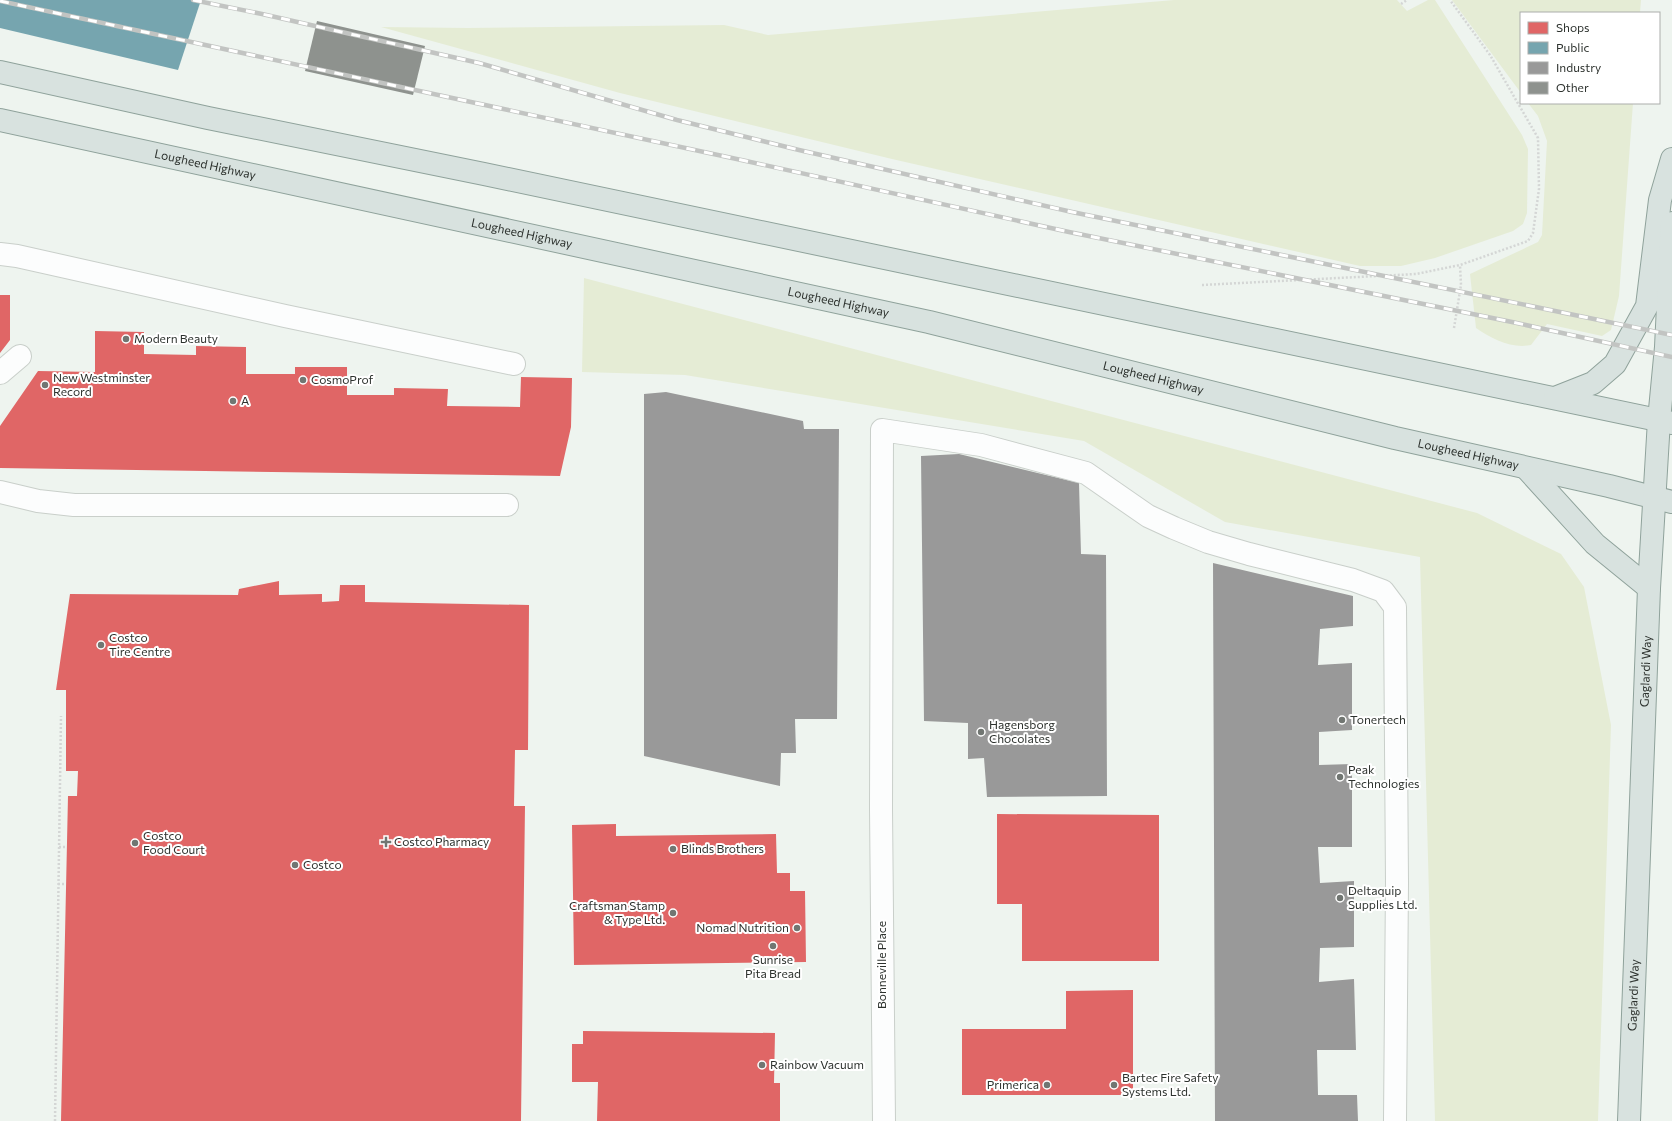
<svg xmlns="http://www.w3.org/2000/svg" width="1672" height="1121" viewBox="0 0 1672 1121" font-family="Commissioner,sans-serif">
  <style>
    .green { fill: #e5ecd5 }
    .shops { fill: #e06666 }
    .public { fill: #76a5af }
    .industry { fill: #999 }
    .building { fill: #8e928e }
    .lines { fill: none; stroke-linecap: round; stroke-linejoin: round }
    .minor-casing { stroke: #c9cfca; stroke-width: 24 }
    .major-casing { stroke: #8fa29b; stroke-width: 24 }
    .path { stroke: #d4d6d5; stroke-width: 2.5; stroke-dasharray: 2 2; stroke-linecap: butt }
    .minor { stroke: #fcfdfd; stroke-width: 22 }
    .major { stroke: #d8e2df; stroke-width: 22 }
    .rail-casing { stroke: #c2c4c2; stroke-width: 4.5 }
    .rail { stroke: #fff; stroke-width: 3; stroke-dasharray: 9; stroke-linecap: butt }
    .poi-dot { fill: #717672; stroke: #fff; stroke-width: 1.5 }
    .labels { text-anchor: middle; stroke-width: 4; stroke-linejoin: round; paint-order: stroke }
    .street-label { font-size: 12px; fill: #2d322e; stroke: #fff }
    .poi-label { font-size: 12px; fill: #2d322e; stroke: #fff; text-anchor: start }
  </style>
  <rect width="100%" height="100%" fill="#eef4ef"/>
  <path class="green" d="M1174 0H1397L1407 11 1428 0H1435L1522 135 1528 149 1527 213 1523 224 1513 231 1435 258 1401 266H1360L892 159 620 93 381 27 468 28 724 25 768 35Z
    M1452 0H1641L1640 13H1521V93Z
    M1528 103H1633L1619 296 1611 330 1602 336 1547 324 1531 345C1512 349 1492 339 1476 328L1470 274 1538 242 1542 235 1547 141 1538 116Z
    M584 278 1477 513 1561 554 1584 587 1611 725 1598 1121H1435L1420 557 1225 522 1084 441 685 375 582 372Z"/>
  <path class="shops" d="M0 295H10V340L0 353Z
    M95 331 144 332V354L196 355V346L246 347V374H295V367H347V395H394V388L448 389 447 406 520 407 521 377 572 378 571 427 560 476 0 468V426L38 371 95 372Z
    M279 581V595L322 594V602L339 601 340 585H365V602L529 605 528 750H515L514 806H525L521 1121H61L68 796H77L78 771H66V690H56L70 594 238 595 239 589Z
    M997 814 1159 815V961H1022V904H997Z
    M616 824V836L776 834 777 873H790V891H805L806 962 574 965 572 825Z
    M1133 990V1095H962V1029H1066V991Z
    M583 1031 775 1033 774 1083H780V1121H597L598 1082H572V1044H583Z"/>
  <path class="public" d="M0 0H201L178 70 0 28Z"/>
  <path class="industry" d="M666 392 803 421 804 429H839L837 719H795L796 753H781L780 786 644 756V394Z
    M959 454 1079 483 1081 554 1106 555 1107 796 987 797 984 758 968 759V723L924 721 921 456Z
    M1213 563 1353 596V626L1320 629 1318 665 1352 663V730L1319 732V765L1352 764V847H1318L1320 883 1354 881V947L1320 948 1319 982 1354 979 1356 1050H1317L1318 1095H1357L1358 1121H1215Z"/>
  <path class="building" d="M317 21 425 46 413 95 305 71Z"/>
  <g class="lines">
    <defs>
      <path id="minor" d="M0 254 17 256 285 316 514 364
        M0 373 20 356
        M0 492 38 501 74 505H507
        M884 1121 881 809 882 430 981 445 1086 473 1148 516 1174 528 1208 542 1249 554 1353 580 1383 591 1395 607 1397 883 1395 1121"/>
      <g id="major">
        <path d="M0 72 208 118 484 174 1672 423"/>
        <path id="s1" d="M0 120 929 322 1395 438 1609 486 1672 502"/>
        <path d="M1555 398 1593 383 1615 364 1647 306 1660 200 1672 159"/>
        <path d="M1526 468 1595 544 1649 588"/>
        <path id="s2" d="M1629 1121 1649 588 1659 420 1666 347 1672 223"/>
      </g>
    </defs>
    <use href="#minor" class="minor-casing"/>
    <use href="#major" class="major-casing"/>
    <path class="path" d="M1401 4 1407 0
      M1202 285 1416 274 1460 265 1528 241 1533 233 1539 189 1538 138 1490 55 1450 0
      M1454 328 1461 285 1460 265
      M59 847H67
      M58 884H66
      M55 1121 61 716"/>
    <use href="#minor" class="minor"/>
    <use href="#major" class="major"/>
    <defs>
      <path id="rail" d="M193 0 262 14 479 63 677 120 799 150 1072 212 1672 335
        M0 1 746 161 1069 232 1512 322 1672 357"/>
    </defs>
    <use href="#rail" class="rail-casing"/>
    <use href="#rail" class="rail"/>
  </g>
  <g class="poi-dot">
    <circle cx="126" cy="339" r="4"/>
    <circle cx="303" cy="380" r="4"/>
    <circle cx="45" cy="385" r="4"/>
    <circle cx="233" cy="401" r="4"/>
    <circle cx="101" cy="645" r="4"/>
    <circle cx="1342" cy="720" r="4"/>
    <circle cx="981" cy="732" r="4"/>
    <circle cx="1340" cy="777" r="4"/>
    <path d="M384 836h4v4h4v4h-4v4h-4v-4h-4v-4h4z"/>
    <circle cx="135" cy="843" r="4"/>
    <circle cx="673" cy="849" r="4"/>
    <circle cx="295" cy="865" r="4"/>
    <circle cx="1340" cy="898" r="4"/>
    <circle cx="673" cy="913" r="4"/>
    <circle cx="797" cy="928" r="4"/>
    <circle cx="773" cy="946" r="4"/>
    <circle cx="762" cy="1065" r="4"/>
    <circle cx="1047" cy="1085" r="4"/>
    <circle cx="1114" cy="1085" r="4"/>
  </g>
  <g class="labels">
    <g class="street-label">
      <text dy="4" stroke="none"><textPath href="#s1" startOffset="210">Lougheed Highway</textPath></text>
      <text dy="4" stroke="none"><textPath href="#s1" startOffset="534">Lougheed Highway</textPath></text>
      <text dy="4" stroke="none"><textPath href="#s1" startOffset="858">Lougheed Highway</textPath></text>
      <text dy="4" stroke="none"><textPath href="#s1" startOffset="1182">Lougheed Highway</textPath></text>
      <text dy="4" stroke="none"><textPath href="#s1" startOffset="1506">Lougheed Highway</textPath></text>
      <text dy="4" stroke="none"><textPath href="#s2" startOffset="450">Gaglardi Way</textPath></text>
      <text transform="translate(882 965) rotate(-90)" y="4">Bonneville Place</text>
      <text dy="4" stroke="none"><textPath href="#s2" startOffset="126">Gaglardi Way</textPath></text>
    </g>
    <g class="poi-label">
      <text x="134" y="343">Modern Beauty</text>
      <text x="53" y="382">New Westminster<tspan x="53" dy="14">Record</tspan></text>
      <text x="311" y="384">CosmoProf</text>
      <text x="241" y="405">A</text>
      <text x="109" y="642">Costco<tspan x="109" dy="14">Tire Centre</tspan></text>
      <text x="1350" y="724">Tonertech</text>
      <text x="989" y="729">Hagensborg<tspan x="989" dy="14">Chocolates</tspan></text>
      <text x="1348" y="774">Peak<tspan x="1348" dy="14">Technologies</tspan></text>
      <text x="143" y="840">Costco<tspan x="143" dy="14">Food Court</tspan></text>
      <text x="394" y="846">Costco Pharmacy</text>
      <text x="681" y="853">Blinds Brothers</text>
      <text x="303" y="869">Costco</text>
      <text x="1348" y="895">Deltaquip<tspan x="1348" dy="14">Supplies Ltd.</tspan></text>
      <text x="665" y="910" text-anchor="end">Craftsman Stamp<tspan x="665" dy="14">&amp; Type Ltd.</tspan></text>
      <text x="789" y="932" text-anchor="end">Nomad Nutrition</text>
      <text x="773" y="964" text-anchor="middle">Sunrise<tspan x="773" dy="14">Pita Bread</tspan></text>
      <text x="770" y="1069">Rainbow Vacuum</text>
      <text x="1122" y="1082">Bartec Fire Safety<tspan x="1122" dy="14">Systems Ltd.</tspan></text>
      <text x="1039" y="1089" text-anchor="end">Primerica</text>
    </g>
  </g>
  <rect x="1520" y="12" width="140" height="92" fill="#ffffff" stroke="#abadab"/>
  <rect x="1528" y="22" width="20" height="12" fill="#e06666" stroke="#abadab"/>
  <text x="1556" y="32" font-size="12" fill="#2d322e">Shops</text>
  <rect x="1528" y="42" width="20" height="12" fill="#76a5af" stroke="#abadab"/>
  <text x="1556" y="52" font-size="12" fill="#2d322e">Public</text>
  <rect x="1528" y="62" width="20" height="12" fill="#999999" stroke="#abadab"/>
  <text x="1556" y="72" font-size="12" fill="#2d322e">Industry</text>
  <rect x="1528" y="82" width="20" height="12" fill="#8e928e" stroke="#abadab"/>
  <text x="1556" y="92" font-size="12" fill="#2d322e">Other</text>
</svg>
